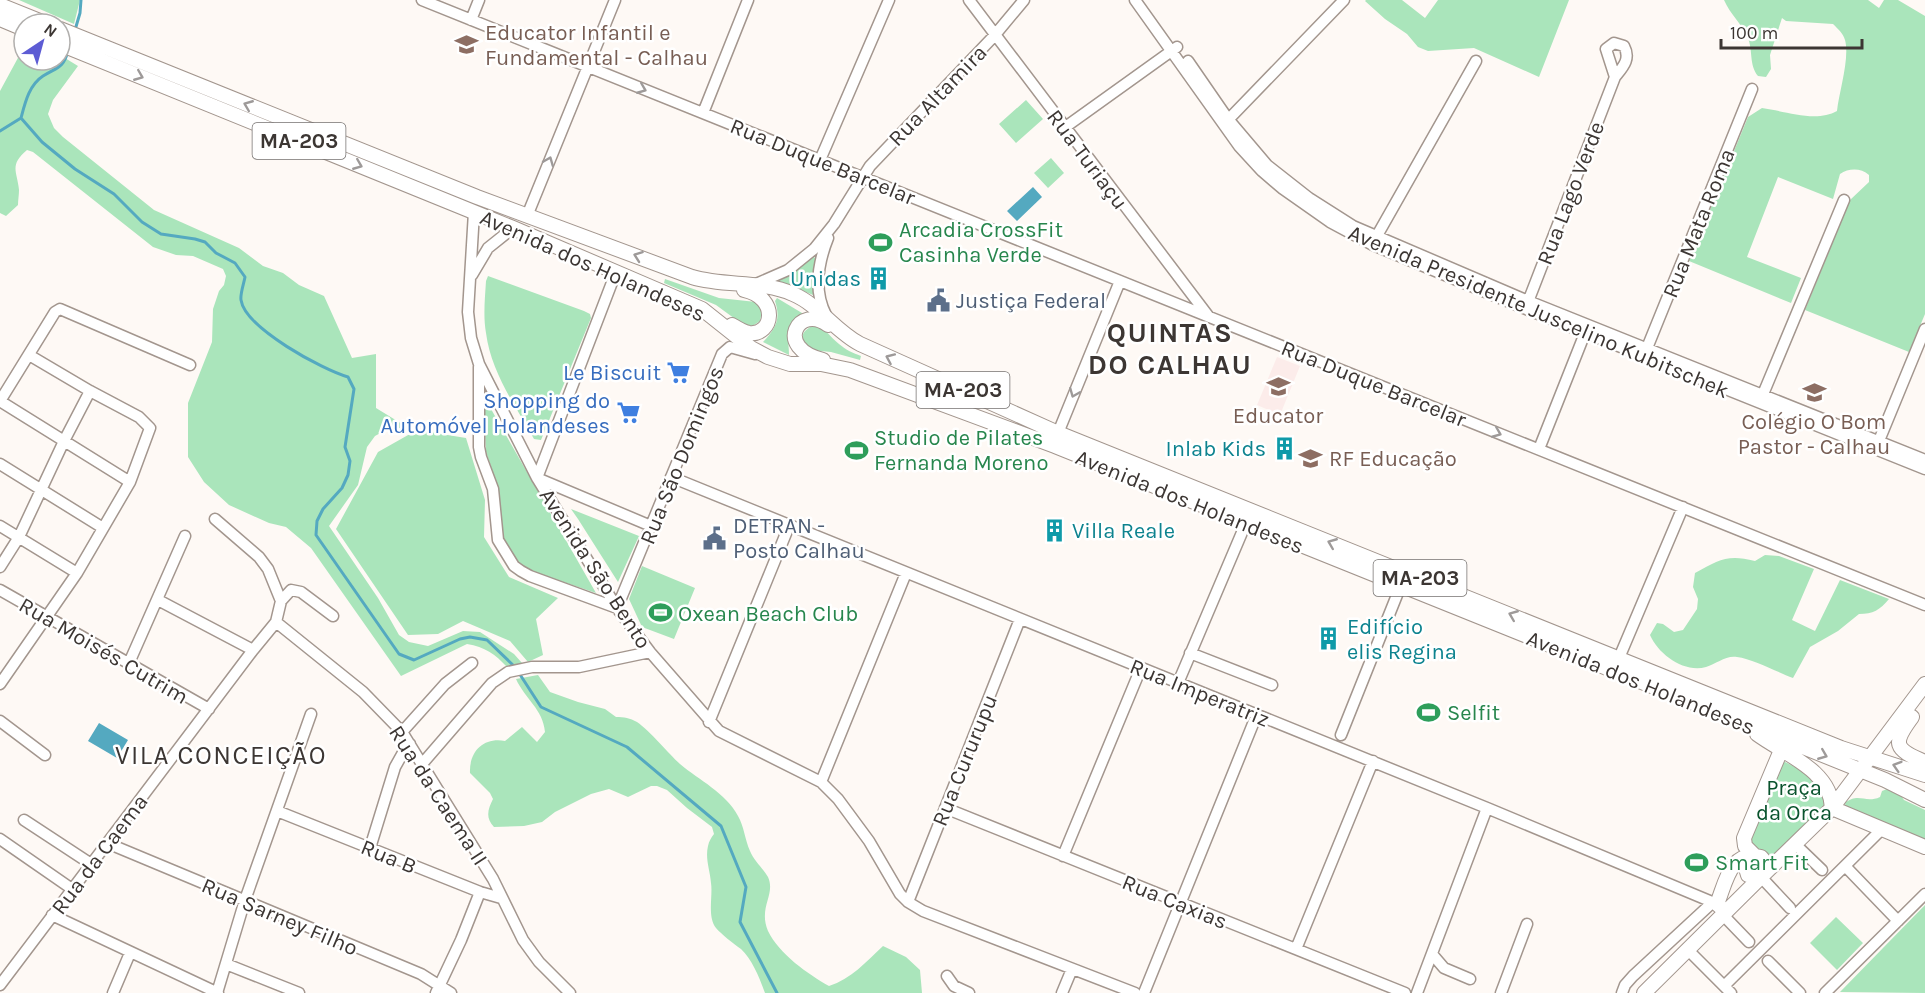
<svg xmlns="http://www.w3.org/2000/svg" width="1925" height="993" viewBox="0 0 1925 993" font-family="Karla,sans-serif">
  <style>
    .education { fill: #fcecea }
    .green { fill: #aae5bb }
    .water { fill: #54a9c0 }
    .lines { fill: none; stroke-linecap: round; stroke-linejoin: round }
    .stream { stroke: #54a9c0; stroke-width: 3 }
    .minor-casing { stroke: #a3968e; stroke-width: 13 }
    .major-casing { stroke: #a3968e; stroke-width: 16 }
    .minor { stroke: #fff; stroke-width: 10 }
    .major { stroke: #fff; stroke-width: 14 }
    .oneway { stroke: #9e9a99 }
    .labels { text-anchor: middle; stroke-width: 5; stroke-linejoin: round; paint-order: stroke }
    .shield { fill: #fff; stroke: #767270; stroke-width: 1.5 }
    .shield-label { font-size: 21px; font-weight: bold; fill: #3c3633 }
    .education-label { font-size: 22px; fill: #785e54; stroke: #fff; text-anchor: start }
    .street-label { font-size: 22px; fill: #3c3633; stroke: #fff }
    .leisure-label { font-size: 22px; fill: #27864d; stroke: #fff; text-anchor: start }
    .culture-label { font-size: 22px; fill: #0d838f; stroke: #fff; text-anchor: end }
    .service-label { font-size: 22px; fill: #4e5e75; stroke: #fff; text-anchor: start }
    .shop-label { font-size: 22px; fill: #366cbe; stroke: #fff; text-anchor: end }
    .park-label { font-size: 22px; fill: #09532d; stroke: #fff }
    .quarter-label { font-size: 26px; letter-spacing: 1.5px; fill: #3c3633; stroke: #fff }
    .district-label { font-size: 28px; font-weight: bold; letter-spacing: 1.5px; fill: #3c3633; stroke: #fff }
  </style>
  <rect width="100%" height="100%" fill="#fef9f5"/>
  <path class="education" d="M1277 357 1300 366 1280 415 1257 405Z"/>
  <path class="green" d="M19 0H80L74 24Z
    M1366 0H1402L1425 18 1438 0H1569L1539 77 1474 48 1428 51 1418 47 1407 34 1385 19 1365 1Z
    M1724 0H1868L1879 8 1884 0H1898L1925 16V314L1909 352 1805 310 1850 200 1869 182V175C1861 168 1849 168 1840 174L1833 199 1778 177 1747 257 1801 278 1791 303 1689 261 1748 117 1762 108C1785 111 1816 123 1837 111 1839 92 1850 58 1845 40 1843 33 1838 29 1833 24L1786 21 1782 18 1770 55 1771 69 1766 77 1758 76C1749 65 1753 51 1748 38 1742 24 1730 14 1724 0Z
    M60 55 78 66 53 100 48 114 54 128 63 137 154 210 239 248 263 266 283 273 299 285 324 296 352 358 376 354V408L407 427 386 430 375 436 367 447 358 485 329 526 378 598 399 635 409 642 428 646 463 631 480 632 514 654 522 663 507 667C495 654 485 647 467 644L401 676 311 548 286 527 269 523 229 505 204 482 188 457V403L212 342 213 309 219 291 224 285 226 276 223 269 193 256 176 255 153 247 33 152 27 150C9 165 17 171 19 190 19 195 18 200 18 205L6 216 0 213V91L19 56 39 66 43 60H60Z
    M1026 100 1043 119 1016 143 999 124Z
    M1051 158 1064 173 1048 188 1034 173Z
    M813 255 816 260 813 295 789 285 774 283V281Z
    M488 276 584 311 590 314 591 318 541 440 534 439C515 405 491 372 486 333 483 316 485 298 486 281Z
    M665 279 719 298 756 302 762 311 760 321 751 327 742 324 716 305 664 283Z
    M777 298 802 313V315C782 328 789 336 789 355L763 342C776 328 781 319 775 301Z
    M812 326C824 325 830 337 839 344 846 350 853 353 861 356L860 360 831 352 811 350C803 341 797 334 812 326Z
    M483 395 596 593 522 568 502 540 498 487 486 452Z
    M417 430 466 438 485 500 484 537 509 577 558 598 536 619 543 655 528 662 510 641 463 621 438 634 408 635 336 529 378 452Z
    M571 509 639 536 618 582 578 519Z
    M1765 555 1779 556 1814 569 1792 620 1815 631 1840 580 1889 599C1880 610 1873 614 1859 614L1838 631 1810 647 1793 678C1777 672 1753 659 1737 657 1726 655 1716 664 1706 667 1684 673 1659 655 1650 635L1657 623 1663 624 1674 632 1683 630 1697 609 1698 599 1693 587 1695 573C1719 560 1727 554 1755 561Z
    M642 566 695 588 674 639 642 627 629 599Z
    M538 675 550 692 578 702 605 709 616 717C624 717 630 718 637 722 650 731 668 753 680 764 699 780 726 793 738 816 744 826 745 840 750 851 754 861 763 868 768 877 776 895 758 907 768 931 779 954 808 974 829 986 851 979 866 962 883 946L906 957 920 970 922 993H765C760 979 752 959 741 949 734 944 721 934 716 928 707 917 713 896 711 883 710 870 705 859 708 846 709 841 711 838 714 834L712 827 687 808 667 790 657 786H651L628 797 609 789 591 794 555 812 542 822 524 826 494 827C485 818 488 809 493 799L490 793 470 773C469 751 484 737 505 741L522 727 537 742 545 732C543 709 525 699 516 679Z
    M1783 761C1800 769 1832 785 1823 809L1770 859 1748 845Z
    M1887 789 1899 793 1904 800 1925 810V844L1846 809 1845 803C1859 792 1865 804 1880 797L1882 791Z
    M1925 905V993L1840 992Z
    M1836 917 1863 943 1837 970 1810 943Z"/>
  <path class="water" d="M1033 187 1042 197 1017 221 1007 211Z
    M99 723 128 740 117 758 88 741Z"/>
  <g class="lines">
    <path class="stream" d="M75 30 80 13 81 0
      M68 51C63 69 57 67 43 76 29 85 25 103 21 118L42 142 75 169 114 194 142 222 161 234 195 239 205 242 216 253 235 263 245 277C244 283 240 294 241 300 245 328 323 370 348 377L354 389 345 447 350 461 348 475 342 488 323 509 317 521 316 535 399 654 414 660 460 639 470 637 487 640 516 668
      M0 131 21 118
      M519 673 541 707 627 747 721 826 746 887 740 922 777 993"/>
    <defs>
      <path id="minor" d="M422 0 1925 605
        M969 0 1209 317
        M1135 0 1239 146 1262 171 1283 189 1330 222 1373 245 1526 309 1925 469
        M471 20 479 0
        M1188 61 1228 119 1267 165 1309 198 1353 226 1528 301 1925 460
        M703 113 748 0
        M1225 123 1344 0
        M1064 128 1177 47
        M820 160 889 0
        M474 212 468 312 471 338 479 364 537 478 617 608 650 652 719 731 821 782 838 799 869 841 900 894 908 902 923 911 1135 993
        M527 216 615 0
        M1374 241 1476 61
        M472 275 488 248 513 228
        M756 284 788 270 814 249 834 224 870 166 994 36 1024 0
        M1526 307 1615 77C1623 67 1631 59 1624 46L1614 43 1606 49 1615 77
        M826 315C813 290 818 263 828 238
        M1645 353 1752 89
        M479 367V447L481 457 493 489 498 540 514 566 521 571 530 576 617 608
        M1761 399 1844 200
        M0 401 55 312 60 309 190 365
        M0 401 130 482
        M1058 433 1120 281
        M1876 448 1925 329
        M1539 449 1587 328
        M0 464 103 528
        M671 477 1487 808 1717 904
        M537 478 616 272
        M537 478 651 526
        M215 519 259 557 268 569 281 601
        M0 526 77 573
        M0 567 19 537 64 441 90 391
        M0 590 209 709
        M158 600 253 650
        M617 608 722 354 730 347 755 354
        M276 622 363 692 402 732 493 879 523 940 539 962 570 993
        M1190 653 1272 685
        M1619 658 1683 507
        M129 663 185 536
        M1178 683 1246 523
        M0 684 77 573 130 482 150 428 139 417 90 391 29 355
        M0 721 45 755
        M709 722 789 526
        M402 732 445 684 472 663
        M1341 735 1401 585
        M422 764 492 683 508 672 532 667H579L650 652
        M821 782 906 573
        M945 808 1405 993
        M277 811 480 892 501 898
        M24 820 91 864
        M0 839 72 889
        M107 843 421 974 451 993
        M1795 844 1822 870
        M370 848 395 767 404 751 410 744
        M1063 856 1141 668
        M1845 866 1898 921
        M1761 877 1790 908
        M908 902 1020 619
        M52 915 218 993
        M1723 915 1749 942
        M1296 949 1373 761
        M1688 950 1731 993
        M1432 954 1444 968 1470 979
        M1768 961 1800 993
        M226 964 299 993
        M947 976 954 986 969 993
        M0 985 253 650 276 622 281 601 291 590 301 592 333 616
        M1724 986 1882 829
        M113 993 130 953
        M217 993 245 900 311 714
        M436 993 461 940 480 892
        M1062 993 1072 969
        M1144 993 1257 714
        M1417 993 1487 808
        M1501 993 1527 924
        M1622 993 1625 985 1633 976 1713 902
        M1825 993 1925 894"/>
      <path id="major" d="M0 5 47 24
        M0 19 24 29
        M60 29 477 197 692 277C725 287 762 280 793 294 819 305 835 331 860 344L1058 433 1841 748 1925 775
        M60 44 513 228 702 309 751 348 768 357 790 364H821L850 370 1055 446 1885 780 1925 800
        M732 325C737 328 743 332 749 333 773 336 780 298 744 290
        M823 360C773 348 799 303 828 325
        M1912 717C1892 744 1894 749 1925 762
        M1757 734C1784 754 1831 770 1832 808
        M1832 808 1925 847
        M1754 855 1745 846 1744 838 1784 743
        M1763 875 1832 808 1925 684
        M1726 912 1717 904C1726 882 1730 850 1761 857L1767 864 1765 873 1758 878 1748 875 1745 865 1751 856
        M1644 993 1761 877"/>
    </defs>
    <use href="#minor" class="minor-casing"/>
    <use href="#major" class="major-casing"/>
    <use href="#minor" class="minor"/>
    <use href="#major" class="major"/>
  </g>
  <defs><path id="oneway-chevron" d="M-2-3.5L2.5 0L-2 3.5" fill="none" stroke-width="1.6" stroke-linecap="round" stroke-linejoin="round" transform="scale(1.5)"/></defs>
  <g class="oneway">
    <use href="#oneway-chevron" transform="translate(139 76) rotate(22)"/>
    <use href="#oneway-chevron" transform="translate(642 89) rotate(22)"/>
    <use href="#oneway-chevron" transform="translate(248 105) rotate(-158)"/>
    <use href="#oneway-chevron" transform="translate(549 161) rotate(-68)"/>
    <use href="#oneway-chevron" transform="translate(358 165) rotate(22)"/>
    <use href="#oneway-chevron" transform="translate(638 256) rotate(-160)"/>
    <use href="#oneway-chevron" transform="translate(890 358) rotate(-156)"/>
    <use href="#oneway-chevron" transform="translate(1074 393) rotate(112)"/>
    <use href="#oneway-chevron" transform="translate(1497 433) rotate(22)"/>
    <use href="#oneway-chevron" transform="translate(1332 543) rotate(-158)"/>
    <use href="#oneway-chevron" transform="translate(1513 615) rotate(-158)"/>
    <use href="#oneway-chevron" transform="translate(1823 755) rotate(22)"/>
    <use href="#oneway-chevron" transform="translate(1897 766) rotate(-163)"/>
  </g>
  <defs>
    <symbol id="school-bare" viewBox="-9 -9 18 18"><path d="M0-5L7-2L0 1L-7-2ZM-4 1L0 2.5L4 1V4Q0 6-4 4Z" fill="#8d6e63" stroke="#fff" stroke-width="2.5" paint-order="stroke"/></symbol>
    <symbol id="stadium-bare" viewBox="-9 -9 18 18"><path d="M0-5a6.5 5 0 1 0 0 10a6.5 5 0 1 0 0-10ZM-3.5-1.8h7v3.6h-7Z" fill="#2e9e5b" stroke="#fff" stroke-width="2.5" paint-order="stroke"/></symbol>
    <symbol id="building-bare" viewBox="-9 -9 18 18"><path d="M-4-6H4V6H1V3H-1V6H-4ZM-2.5-4.3h1.7v1.8h-1.7ZM.8-4.3h1.7v1.8H.8ZM-2.5-1h1.7V.8h-1.7ZM.8-1h1.7V.8H.8Z" fill="#0f9aa8" stroke="#fff" stroke-width="2.5" paint-order="stroke"/></symbol>
    <symbol id="civic-bare" viewBox="-9 -9 18 18"><path d="M-.6-6.5H3V-4.5H.6V-3L4-1V1h2V6H-6V1h2V-1L-.6-3ZM-1.2 2.5V6h2.4V2.5Z" fill="#5c6f8a" stroke="#fff" stroke-width="2.5" paint-order="stroke"/></symbol>
    <symbol id="supermarket-bare" viewBox="-9 -9 18 18"><path d="M-6-5.5h2.5l.6 2H6L4.5 2H-2.5L-4.4-4H-6ZM-1.5 3.2a1.3 1.3 0 1 0 .1 0ZM3 3.2a1.3 1.3 0 1 0 .1 0Z" fill="#3f7fe0" stroke="#fff" stroke-width="2.5" paint-order="stroke"/></symbol>
  </defs>
  <g fill-rule="evenodd">
    <use href="#school-bare" x="450" y="28" width="33" height="33"/>
    <use href="#stadium-bare" x="864" y="226" width="33" height="33"/>
    <use href="#building-bare" x="862" y="262" width="33" height="33"/>
    <use href="#civic-bare" x="922" y="284" width="33" height="33"/>
    <use href="#supermarket-bare" x="662" y="356" width="33" height="33"/>
    <use href="#school-bare" x="1262" y="370" width="33" height="33"/>
    <use href="#school-bare" x="1798" y="376" width="33" height="33"/>
    <use href="#supermarket-bare" x="612" y="396" width="33" height="33"/>
    <use href="#building-bare" x="1268" y="432" width="33" height="33"/>
    <use href="#stadium-bare" x="840" y="434" width="33" height="33"/>
    <use href="#school-bare" x="1294" y="442" width="33" height="33"/>
    <use href="#building-bare" x="1038" y="514" width="33" height="33"/>
    <use href="#civic-bare" x="698" y="522" width="33" height="33"/>
    <use href="#stadium-bare" x="644" y="596" width="33" height="33"/>
    <use href="#building-bare" x="1312" y="622" width="33" height="33"/>
    <use href="#stadium-bare" x="1412" y="696" width="33" height="33"/>
    <use href="#stadium-bare" x="1680" y="846" width="33" height="33"/>
  </g>
  <g class="labels">
    <g class="shield">
      <rect x="252.5" y="123" width="93" height="36" rx="4.5"/>
      <rect x="916.5" y="372" width="93" height="36" rx="4.5"/>
      <rect x="1373.5" y="560" width="93" height="36" rx="4.5"/>
    </g>
    <g class="shield-label">
      <text x="299" y="148">MA-203</text>
      <text x="963" y="397">MA-203</text>
      <text x="1420" y="585">MA-203</text>
    </g>
    <g class="education-label">
      <text x="485" y="40">Educator Infantil e<tspan x="485" dy="25">Fundamental - Calhau</tspan></text>
      <text x="1278" y="423" text-anchor="middle">Educator</text>
      <text x="1814" y="429" text-anchor="middle">Colégio O Bom<tspan x="1814" dy="25">Pastor - Calhau</tspan></text>
      <text x="1329" y="466">RF Educação</text>
    </g>
    <g class="street-label">
      <text transform="translate(937 95) rotate(-46)" y="8">Rua Altamira</text>
      <text transform="translate(1088 159) rotate(53)" y="8">Rua Turiaçu</text>
      <text transform="translate(823 161) rotate(22)" y="8">Rua Duque Barcelar</text>
      <text transform="translate(1570 193) rotate(-69)" y="8">Rua Lago Verde</text>
      <text transform="translate(1698 223) rotate(-68)" y="8">Rua Mata Roma</text>
      <text transform="translate(593 265) rotate(24)" y="8">Avenida dos Holandeses</text>
      <text transform="translate(1539 311) rotate(23)" y="8">Avenida Presidente Juscelino Kubitschek</text>
      <text transform="translate(1374 383) rotate(22)" y="8">Rua Duque Barcelar</text>
      <text transform="translate(681 455) rotate(-68)" y="8">Rua São Domingos</text>
      <text transform="translate(1190 501) rotate(22)" y="8">Avenida dos Holandeses</text>
      <text transform="translate(596 568) rotate(57)" y="8">Avenida São Bento</text>
      <text transform="translate(104 650) rotate(30)" y="8">Rua Moisés Cutrim</text>
      <text transform="translate(1641 682) rotate(22)" y="8">Avenida dos Holandeses</text>
      <text transform="translate(1200 692) rotate(22)" y="8">Rua Imperatriz</text>
      <text transform="translate(964 760) rotate(-68)" y="8">Rua Cururupu</text>
      <text transform="translate(439 795) rotate(57)" y="8">Rua da Caema II</text>
      <text transform="translate(99 854) rotate(-53)" y="8">Rua da Caema</text>
      <text transform="translate(389 856) rotate(22)" y="8">Rua B</text>
      <text transform="translate(1175 901) rotate(22)" y="8">Rua Caxias</text>
      <text transform="translate(280 916) rotate(23)" y="8">Rua Sarney Filho</text>
    </g>
    <g class="leisure-label">
      <text x="899" y="237">Arcadia CrossFit<tspan x="899" dy="25">Casinha Verde</tspan></text>
      <text x="874" y="445">Studio de Pilates<tspan x="874" dy="25">Fernanda Moreno</tspan></text>
      <text x="678" y="621">Oxean Beach Club</text>
      <text x="1447" y="720">Selfit</text>
      <text x="1715" y="870">Smart Fit</text>
    </g>
    <g class="culture-label">
      <text x="861" y="286">Unidas</text>
      <text x="1266" y="456">Inlab Kids</text>
      <text x="1072" y="538" text-anchor="start">Villa Reale</text>
      <text x="1347" y="634" text-anchor="start">Edifício<tspan x="1347" dy="25">elis Regina</tspan></text>
    </g>
    <g class="service-label">
      <text x="956" y="308">Justiça Federal</text>
      <text x="733" y="533">DETRAN -<tspan x="733" dy="25">Posto Calhau</tspan></text>
    </g>
    <g class="shop-label">
      <text x="661" y="380">Le Biscuit</text>
      <text x="610" y="408">Shopping do<tspan x="610" dy="25">Automóvel Holandeses</tspan></text>
    </g>
    <g class="park-label">
      <text x="1794" y="795">Praça<tspan x="1794" dy="25">da Orca</tspan></text>
    </g>
    <g class="quarter-label">
      <text x="221" y="764">VILA CONCEIÇÃO</text>
    </g>
    <g class="district-label">
      <text x="1170" y="342">QUINTAS<tspan x="1170" dy="32">DO CALHAU</tspan></text>
    </g>
  </g>
  <g transform="translate(42 42) rotate(36)"><circle r="28" fill="#ffffff" stroke="#b1afad" stroke-width="1.5"/>
  <path d="M0-4.5L10 22L0 15L-10 22Z" fill="#5d5cd4"/>
  <text y="-9" font-size="16" font-weight="bold" text-anchor="middle" fill="#3c3633">N</text>
  </g>
  <path d="M1721 39v9h141v-9" fill="none" stroke="#3c3633" stroke-width="3"/>
  <text x="1730" y="39" font-size="18" fill="#3c3633" stroke="#ffffff" stroke-width="4.5" paint-order="stroke">100 m</text>
</svg>
